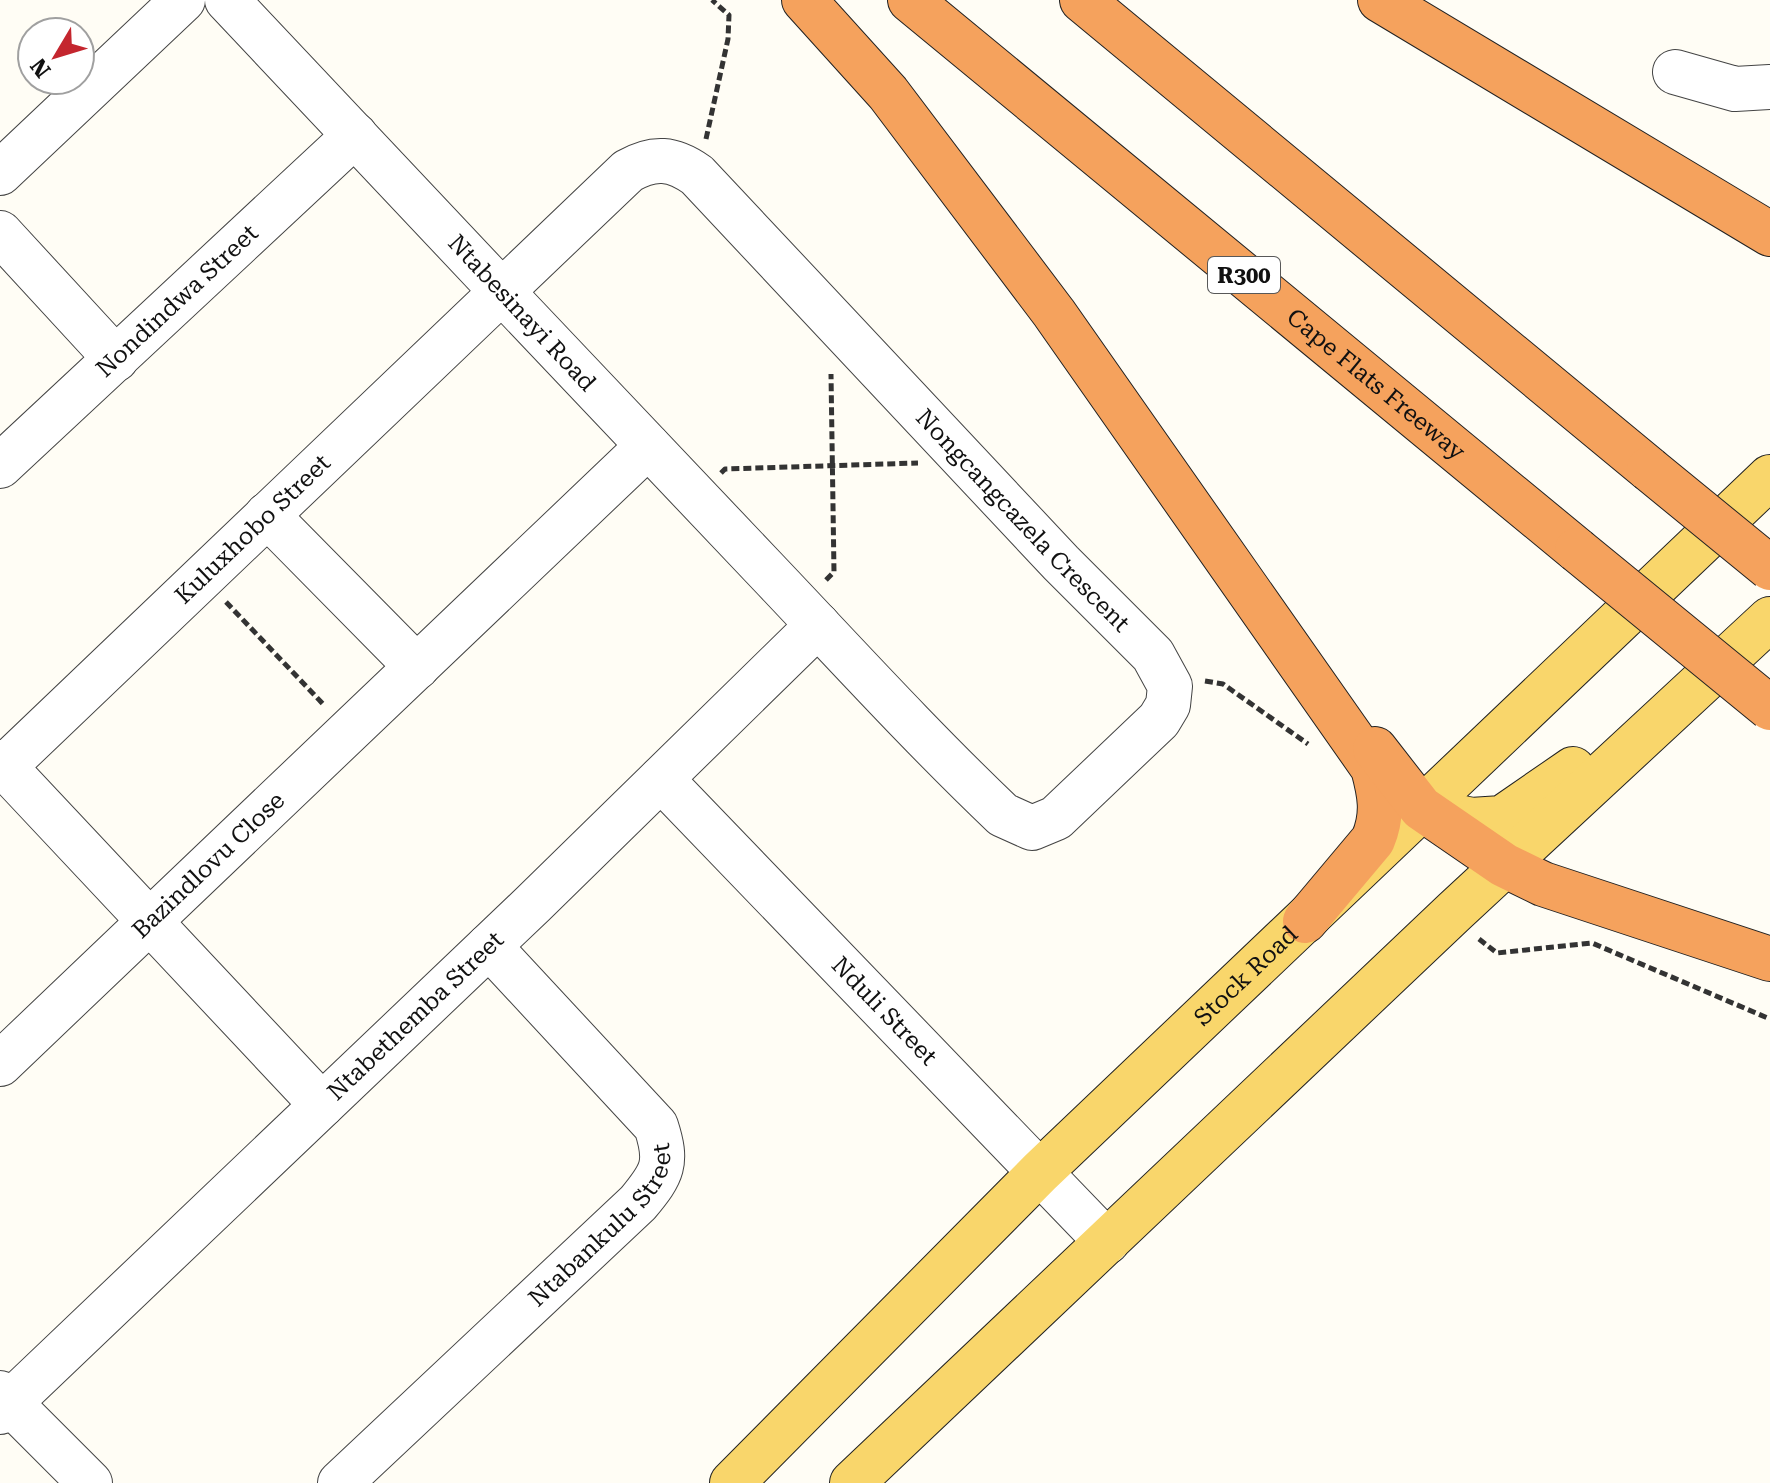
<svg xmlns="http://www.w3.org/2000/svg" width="1770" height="1483" viewBox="0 0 1770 1483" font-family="'Roboto Serif',serif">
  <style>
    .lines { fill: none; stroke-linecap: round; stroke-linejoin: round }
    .minor-casing { stroke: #444; stroke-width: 46 }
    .major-casing { stroke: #222; stroke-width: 46 }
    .highway-casing { stroke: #222; stroke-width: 46 }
    .path { stroke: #333; stroke-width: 5; stroke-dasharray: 8 4; stroke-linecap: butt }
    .minor { stroke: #fff; stroke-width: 44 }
    .major { stroke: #f9d66b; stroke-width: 44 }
    .highway { stroke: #f5a25d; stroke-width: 44 }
    .highway-bridge-casing { stroke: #222; stroke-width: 46; stroke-linecap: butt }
    .highway-bridge { stroke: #f5a25d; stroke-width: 44 }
    .labels { text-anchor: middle; stroke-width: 8; stroke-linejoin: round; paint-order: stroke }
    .shield { fill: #fff; stroke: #585858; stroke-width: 2 }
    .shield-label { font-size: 22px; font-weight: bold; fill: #111 }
    .street-label { font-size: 24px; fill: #111; stroke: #fff }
  </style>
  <rect width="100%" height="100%" fill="#fffdf5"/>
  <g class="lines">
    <defs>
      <g id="minor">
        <path d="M1675 72 1735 89 1770 87"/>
        <path d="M0 173 183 0"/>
        <path d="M0 233 116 359"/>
        <path id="s1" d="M0 466 355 135"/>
        <path d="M267 515 417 667"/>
        <path d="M0 762 322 1105"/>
        <path id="s2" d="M4 767C212 568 420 369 628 171 654 156 673 158 697 175L1061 563 1153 655 1170 686 1168 705 1159 720 1056 818 1032 828 1003 815C920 736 842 650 763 567 583 379 406 189 227 0"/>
        <path id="s3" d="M661 779 1107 1242"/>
        <path id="s4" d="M0 1064 648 446"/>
        <path d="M0 1393 90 1483"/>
        <path id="s5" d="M0 1412 534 903 818 625"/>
        <path id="s6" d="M340 1483 638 1203C663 1173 668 1163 656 1126L489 946"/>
      </g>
      <g id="major">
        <path d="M1421 808 1471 820 1502 818 1573 769"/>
        <path id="s7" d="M732 1483 1040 1172 1770 477"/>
        <path d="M852 1483 1455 911 1770 619"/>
      </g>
      <g id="highway">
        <path d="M804 0 888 93 1054 313 1373 768C1380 794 1384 814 1373 840L1305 921"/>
        <path id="s8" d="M910 0 1577 550"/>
        <path d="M1082 0 1649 469"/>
        <path d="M1380 0 1770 234"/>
        <path d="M1375 749 1421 808 1504 865 1543 884 1770 959"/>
      </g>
    </defs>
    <use href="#minor" class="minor-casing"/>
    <use href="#major" class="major-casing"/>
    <use href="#highway" class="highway-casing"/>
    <path class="path" d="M706 139 728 39 729 15 712 0
      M721 473 725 469 918 463
      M826 580 834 572 831 374
      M226 602 324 705
      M1205 681 1223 684 1308 744
      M1479 939 1497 953 1592 943 1770 1019"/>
    <use href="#minor" class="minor"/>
    <use href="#major" class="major"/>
    <use href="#highway" class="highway"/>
    <defs>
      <path id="highway-bridge" d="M1649 469 1770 568
        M1577 550 1770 708"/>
    </defs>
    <use href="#highway-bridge" class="highway-bridge-casing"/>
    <use href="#highway-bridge" class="highway-bridge"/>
  </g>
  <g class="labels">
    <rect class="shield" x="1208" y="257" width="72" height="36" rx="6"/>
    <g class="shield-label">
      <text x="1244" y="283">R300</text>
    </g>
    <g class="street-label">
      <text dy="8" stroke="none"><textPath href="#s1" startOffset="242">Nondindwa Street</textPath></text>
      <text transform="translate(522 313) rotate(47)" y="8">Ntabesinayi Road</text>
      <text dy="8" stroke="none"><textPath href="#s8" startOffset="604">Cape Flats Freeway</textPath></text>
      <text dy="8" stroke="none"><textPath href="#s2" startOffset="1412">Nongcangcazela Crescent</textPath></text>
      <text dy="8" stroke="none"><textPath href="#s2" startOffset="344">Kuluxhobo Street</textPath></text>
      <text dy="8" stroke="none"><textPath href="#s4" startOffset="288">Bazindlovu Close</textPath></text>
      <text dy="8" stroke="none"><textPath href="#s7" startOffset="722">Stock Road</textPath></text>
      <text dy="8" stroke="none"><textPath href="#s3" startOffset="322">Nduli Street</textPath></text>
      <text dy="8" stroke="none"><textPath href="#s5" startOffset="574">Ntabethemba Street</textPath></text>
      <text dy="8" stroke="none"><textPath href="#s6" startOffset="370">Ntabankulu Street</textPath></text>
    </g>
  </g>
  <g transform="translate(56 56) rotate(232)"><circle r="38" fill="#ffffff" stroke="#a0a0a0" stroke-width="2"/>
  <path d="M0-6L14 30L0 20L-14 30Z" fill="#c4262e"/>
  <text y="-12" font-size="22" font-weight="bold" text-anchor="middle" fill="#111111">N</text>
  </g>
</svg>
